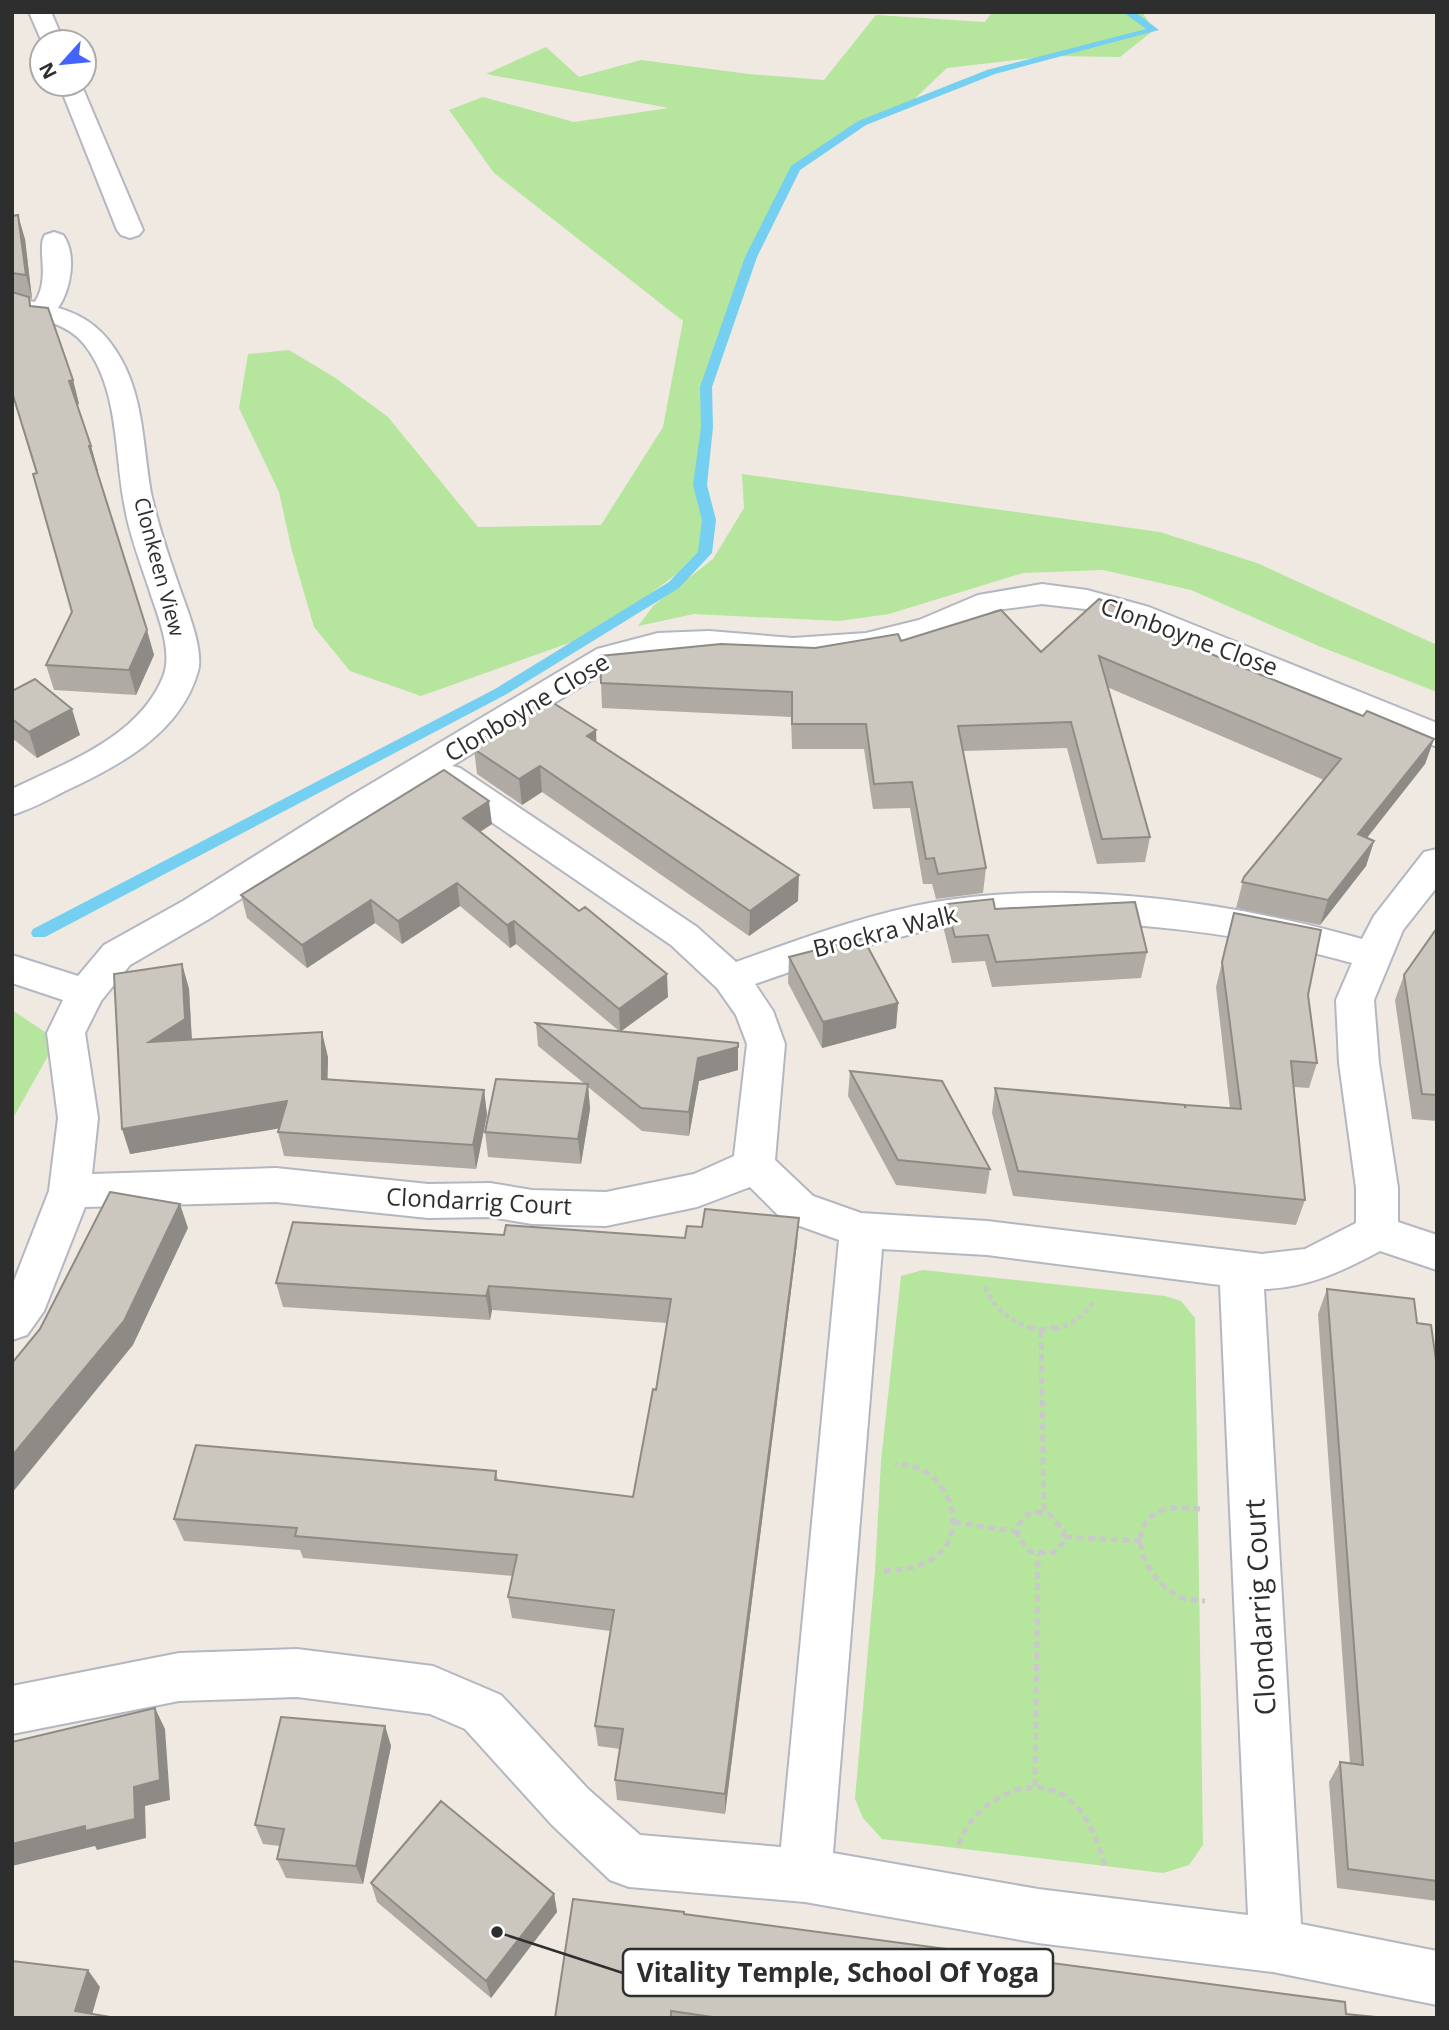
<svg xmlns="http://www.w3.org/2000/svg" width="1449" height="2030" viewBox="0 0 1449 2030" font-family="'Open Sans',sans-serif">
  <style>
    .green { fill: #b6e59e }
    .lines { fill: none; stroke-linecap: round; stroke-linejoin: round }
    .stream { fill: #75cff0; fill-rule: evenodd }
    .minor-casing { stroke: #b4b7c1; stroke-width: 4 }
    .path-far1 { stroke: #c9c9c9; stroke-width: 4.5; stroke-dasharray: 5 3.5; stroke-linecap: butt }
    .path { stroke: #c9c9c9; stroke-width: 5; stroke-dasharray: 7 4.5; stroke-linecap: butt }
    .minor { fill: #fff; fill-rule: evenodd }
    .wall { fill: #afaba4 }
    .shaded-wall { fill: #8e8b86 }
    .building { fill: #cbc7bf; stroke: #8e8b86; stroke-width: 2 }
    .labels { text-anchor: middle; stroke-width: 6; stroke-linejoin: round; paint-order: stroke }
    .far-street-label { font-size: 21px; fill: #2e2e2e; stroke: #fff }
    .street-label { font-size: 24px; fill: #2e2e2e; stroke: #fff }
    .near-street-label { font-size: 28px; fill: #2e2e2e; stroke: #fff }
    .leader { fill: none; stroke: #2e2e2e; stroke-width: 2.5 }
    .callout-dot { fill: #2e2e2e; stroke: #fff; stroke-width: 2.5 }
    .callout { fill: #fff; stroke: #2e2e2e; stroke-width: 2.5 }
    .callout-label { font-size: 26px; text-anchor: middle; font-weight: bold; fill: #2e2e2e }
  </style>
  <rect width="100%" height="100%" fill="#efe9e1"/>
  <path class="green" d="M992 12H1142L1154 30 1120 57 1051 56 947 68 910 103 847 133 795 168 746 272 728 333 706 387 705 553 597 633 421 696 350 671 314 627 292 551 279 492 239 408 248 354 289 350 334 377 388 417 478 527 601 525 663 427 683 321 494 173 449 110 483 97 574 122 669 108 486 74 546 47 579 77 641 60 749 74 824 80 876 15 985 22Z
    M742 474 1160 532 1257 563 1437 645V692L1321 647 1191 590 1103 570 1023 573 889 614 839 621 694 614 638 626 654 605 713 559 744 508Z
    M12 1010 57 1040 12 1120Z
    M923 1270 1165 1296 1181 1301 1195 1318 1203 1845 1189 1865 1163 1873 882 1839 863 1818 855 1799 875 1571 881 1461 901 1276Z"/>
  <g class="lines">
    <path class="stream" d="M1123 12H1135L1159 30 995 74 866 125 800 170 757 257 712 387 713 427 707 485 716 520 712 553 679 588 505 695 45 937H33L31 933 33 929 495 689 669 582 698 552 702 520 693 485 701 427 700 387 745 257 791 166 858 121 987 70 1146 29Z"/>
    <defs>
      <path id="minor" d="M29 12H51L64 42H42Z
        M59 84H81L143 230 139 235 130 238 121 235 117 230Z
        M54 232 63 235C77 254 71 289 58 308 87 316 106 332 121 359 144 400 143 448 151 493 158 526 169 557 180 589 187 609 204 650 198 671 181 733 119 766 65 791 48 800 31 809 12 815V789C67 762 138 738 163 677 173 653 159 619 151 595 142 566 130 538 125 508 114 455 120 389 84 344 67 323 38 318 12 314V298L35 302C51 277 36 248 45 235Z
        M1042 584 1087 590 1149 607 1437 723V747L1127 621 1085 609 1042 604 996 610 941 634 866 653 793 658 709 651 658 653 619 663 452 766 460 768 697 927 736 962C801 939 867 914 935 902 1070 879 1232 902 1362 939L1374 916 1424 852 1437 849V887L1403 930 1374 1000 1379 1063 1398 1188V1222L1437 1235V1270L1380 1251C1343 1271 1307 1288 1264 1289L1301 1924 1437 1951V2005L1273 1972 1038 1943 805 1902 629 1887 610 1880 552 1825 465 1729 430 1714 297 1697 179 1701 12 1734V1686L179 1653 297 1649 433 1666 501 1695 588 1789 640 1835 781 1847 839 1240 783 1220 750 1187 697 1207 606 1226 532 1224 490 1217 428 1218 276 1202 85 1207 44 1311 27 1335 12 1340V1286L49 1191 58 1118 47 1033 63 1000 12 983V955L78 976 104 945 183 901 352 795 597 649 658 633 709 631 793 638 866 633 919 620 978 595ZM432 778 436 784 671 945 717 988 736 1015 747 1044 734 1156 694 1174 606 1192 532 1190 490 1183 428 1184 276 1168 92 1174 98 1118 85 1033 101 1001 130 965 209 919ZM1010 920C1126 921 1240 931 1352 963L1336 1000 1339 1063 1356 1188V1223L1305 1249 1262 1254 987 1221 861 1213 813 1196 775 1160 785 1044 773 1011 755 984 861 947 935 928ZM882 1249 987 1255 1220 1285 1248 1915 1038 1889 833 1853Z"/>
    </defs>
    <use href="#minor" class="minor-casing"/>
    <path class="path-far1" d="M985 1287C996 1311 1010 1322 1035 1329
      M1055 1329C1074 1324 1084 1316 1095 1300"/>
    <path class="path" d="M1028 1327 1037 1330 1061 1327
      M1041 1331 1044 1513
      M1200 1509C1188 1508 1174 1506 1162 1510 1119 1528 1149 1582 1178 1596 1186 1600 1196 1600 1205 1601
      M1036 1512 1050 1515 1064 1531 1062 1544 1053 1553 1031 1552 1018 1538V1525L1028 1514Z
      M954 1522 1017 1532
      M1065 1537 1141 1541
      M884 1571C904 1570 925 1567 940 1553 964 1531 952 1488 926 1472 917 1466 906 1465 895 1464
      M1035 1786 1038 1554
      M959 1845C966 1823 980 1808 1000 1797 1061 1766 1093 1815 1105 1868"/>
    <use href="#minor" class="minor"/>
  </g>
  <path class="wall" d="M12 216 25 239 32 299 29 298 31 306 73 380 79 404 77 405 91 446 98 471H96L154 655 136 695 54 690 46 665 72 612 36 473 12 394Z
    M1152 630 1363 716 1434 739 1425 764 1367 838 1374 841 1366 866 1320 925 1236 908 1244 877 1324 780 1107 687 1150 837 1145 862 1097 864 1067 748 963 751 986 868 983 893 936 899 932 884H923L910 808 873 809 864 749H792L791 717 602 708 601 683 815 648 901 641 1041 652Z
    M12 691 80 735 37 758 12 738Z
    M484 738 596 742 798 901 749 936 542 792 522 805 477 774 474 749 484 742Z
    M492 824 480 832 668 997 621 1031 738 1070 699 1081 689 1136 642 1131 588 1087 590 1109 581 1164 488 1157 485 1132 585 1084 538 1046 536 1023 619 1031 516 944 510 948 460 906 402 944 375 923 307 968 247 918 241 895Z
    M946 904 995 909 1147 952 1141 978 992 987 985 961 952 963 944 930Z
    M1234 913 1308 995 1317 1063 1309 1088 1294 1087 1305 1200 1296 1225 1013 1196 992 1113 995 1088 1185 1108 1230 1109 1216 987Z
    M1437 928V1121L1412 1119 1395 1000 1404 975Z
    M789 957 898 1003 896 1028 822 1048 788 983Z
    M182 964 189 989 192 1040 328 1057 327 1080 484 1090 487 1115 476 1169 284 1156 278 1132 279 1128 130 1154Z
    M850 1071 990 1169 986 1194 896 1185 848 1096Z
    M504 1235 685 1238 797 1243 725 1814 617 1800 615 1780 620 1749 598 1746 595 1726 610 1631 512 1618 508 1597 513 1576 303 1558 300 1550 184 1541 174 1519 496 1471 498 1481 633 1497 656 1390 667 1323 492 1310 490 1320 283 1307 276 1283Z
    M1327 1289 1417 1323 1437 1367V1901L1337 1888 1329 1782 1340 1762 1350 1763 1318 1314Z
    M385 1726 391 1746 363 1884 286 1878 277 1859 280 1846 263 1844 255 1825Z
    M371 1883 554 1894 557 1912 491 1998 377 1902Z
    M684 1914 1346 2014 1386 2018H555Z"/>
  <path class="shaded-wall" d="M18 215 25 239 32 299 26 275Z
    M73 380 79 404 76 405 69 381Z
    M89 446H91L98 471H95Z
    M147 630 154 655 136 695 129 670Z
    M72 709 80 735 37 758 29 732Z
    M596 730 597 756 587 736Z
    M1434 739 1425 764 1350 859 1358 834Z
    M540 766 542 792 522 805 519 779Z
    M489 801 492 824 466 841 463 818Z
    M1374 841 1366 866 1320 925 1328 900Z
    M799 875 798 901 749 936 750 911Z
    M457 883 460 906 402 944 398 921Z
    M371 900 375 923 307 968 302 945Z
    M514 921 516 944 510 948 507 925Z
    M182 964 189 989 192 1044 149 1042Z
    M667 974 668 997 620 1032 619 1009Z
    M898 1003 896 1028 822 1048 823 1022Z
    M322 1032 328 1057 327 1104 322 1079Z
    M738 1047V1070L699 1081 689 1136V1112L698 1058Z
    M588 1084 590 1109 581 1164 578 1139Z
    M484 1090 487 1115 476 1169 473 1145Z
    M287 1101 293 1126 130 1154 122 1129Z
    M180 1204 188 1228 133 1345 12 1493V1456Z
    M799 1218 797 1243 725 1814V1794Z
    M489 1286 492 1310 490 1320 486 1296Z
    M155 1708 165 1729 170 1800 145 1806 146 1838 97 1850 95 1846 12 1866V1844L134 1787Z
    M385 1726 391 1746 363 1884 356 1866Z
    M554 1894 557 1912 491 1998 486 1981Z
    M88 1970 100 1987 91 2018 75 2011Z"/>
  <path class="building" d="M18 215 26 275 12 273V216Z
    M12 292 29 297 30 306 48 308 73 380 69 381 91 446H89L147 630 129 670 46 665 72 612 33 474 37 473 12 392Z
    M1099 599 1154 623 1149 628 1259 674 1363 716 1367 711 1434 739 1358 834 1374 841 1328 900 1242 882 1244 877 1341 759 1099 656 1150 837 1102 839 1071 722 958 726 986 868 938 874 934 858 926 859 912 782 874 784 866 724H792V692L601 683 600 656 721 644 815 648 898 634 901 641 1001 610 1041 652Z
    M35 679 72 709 29 732 12 719V691Z
    M547 699 596 730 587 736 799 875 750 911 540 766 519 779 474 749 487 741 484 738Z
    M444 770 489 801 463 818 579 911 585 907 667 974 619 1009 514 921 507 925 457 883 398 921 371 900 302 945 241 895Z
    M993 899 995 909 1135 902 1147 952 996 962 988 935 955 937 946 904Z
    M1234 913 1321 930 1308 995 1317 1063 1291 1061 1305 1200 1018 1171 995 1088 1185 1105V1108L1186 1105 1241 1109 1222 962Z
    M1437 928V1095L1422 1094 1404 975Z
    M863 938 898 1003 823 1022 789 957Z
    M182 964 185 1019 149 1042 322 1032V1079L484 1090 473 1145 278 1132 287 1101 122 1129 114 974Z
    M536 1023 738 1043V1047L698 1058 689 1112 641 1108Z
    M850 1071 942 1081 990 1169 898 1160Z
    M496 1079 588 1084 578 1139 485 1132Z
    M110 1192 180 1204 124 1321 12 1456V1363L40 1329Z
    M705 1209 799 1218 725 1794 615 1780 623 1729 595 1726 614 1610 508 1597 517 1555 295 1536 297 1528 174 1519 196 1445 496 1471 495 1480 633 1497 653 1389 656 1390 671 1299 489 1286 486 1296 276 1283 293 1222 504 1235 506 1225 685 1238 687 1226 702 1227Z
    M1327 1289 1414 1299 1417 1323 1431 1325 1437 1367V1881L1348 1869 1340 1762 1363 1765Z
    M155 1708 160 1780 134 1787 135 1819 85 1831V1826L12 1844V1742Z
    M281 1717 385 1726 356 1866 277 1859 284 1829 255 1825Z
    M441 1801 554 1894 486 1981 371 1883Z
    M573 1899 684 1912V1914L1345 2002 1346 2014 1386 2018H719L671 2011V2018H555Z
    M12 1961 88 1970 75 2011 116 2018H12Z"/>
  <g class="labels">
    <g class="far-street-label">
      <text transform="translate(159 567) rotate(75)" y="7">Clonkeen View</text>
    </g>
    <g class="street-label">
      <text transform="translate(1189 637) rotate(20)" y="8">Clonboyne Close</text>
      <text transform="translate(527 708) rotate(-31)" y="8">Clonboyne Close</text>
      <text transform="translate(885 932) rotate(-14)" y="8">Brockra Walk</text>
      <text transform="translate(479 1202) rotate(3)" y="8">Clondarrig Court</text>
    </g>
    <g class="near-street-label">
      <text transform="translate(1260 1607) rotate(-93)" y="10">Clondarrig Court</text>
    </g>
  </g>
  <path class="leader" d="M497 1932L623 1973"/>
  <circle class="callout-dot" cx="497" cy="1932" r="7"/>
  <rect class="callout" x="623" y="1949" width="430" height="47" rx="7"/>
  <g class="callout-label">
    <text x="838" y="1982">Vitality Temple, School Of Yoga</text>
  </g>
  <rect width="1449" height="2030" fill="none" stroke="#2e2e2e" stroke-width="28"/>
  <g transform="translate(63 63) rotate(243)"><circle r="33" fill="#ffffff" stroke="#ababab" stroke-width="2"/>
  <path d="M0-5L12 26L0 18L-12 26Z" fill="#4264fb"/>
  <text y="-10" font-size="19" font-weight="bold" text-anchor="middle" fill="#2e2e2e">N</text>
  </g>
</svg>
